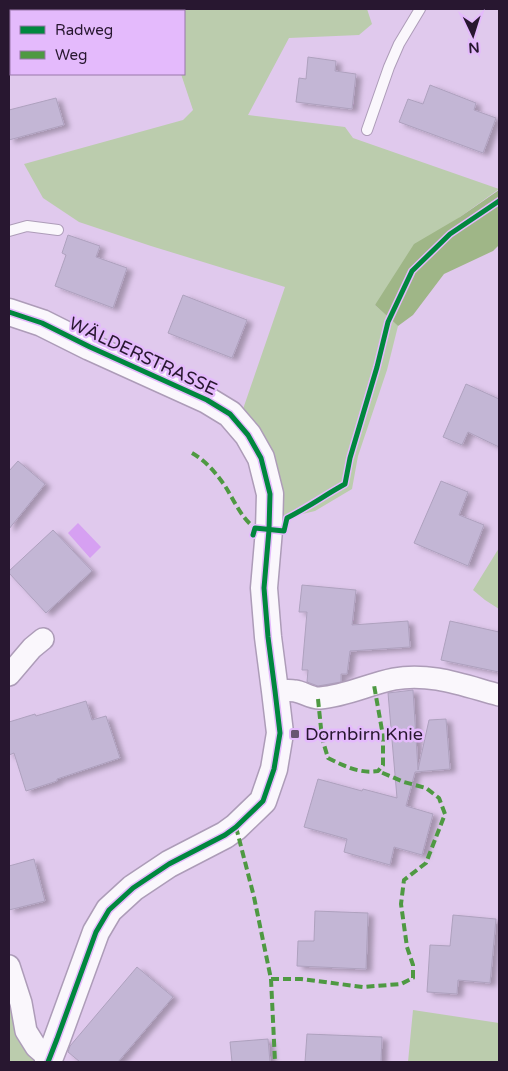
<svg xmlns="http://www.w3.org/2000/svg" width="508" height="1071" viewBox="0 0 508 1071" font-family="'Varela Round',sans-serif">
  <style>
    .green { fill: #bbccad }
    .forest { fill: #9fb687 }
    .water { fill: #d6a0f2 }
    .building { fill: #c3b6d5; stroke: #aea1be; filter: url(#shadow) }
    .lines { fill: none; stroke-linecap: round; stroke-linejoin: round }
    .service-casing { stroke: #ad9cb8; stroke-width: 12 }
    .minor-casing { stroke: #ad9cb8; stroke-width: 24 }
    .tertiary-casing { stroke: #ad9cb8; stroke-width: 29 }
    .service { stroke: #faf7fc; stroke-width: 10 }
    .minor { stroke: #faf7fc; stroke-width: 21 }
    .tertiary { stroke: #faf7fc; stroke-width: 26 }
    .quiet { stroke: #4e9942; stroke-width: 4; stroke-dasharray: 8 4; stroke-linecap: butt }
    .cycleway-casing { stroke: #e4bafc; stroke-width: 8 }
    .cycleway { stroke: #00873e; stroke-width: 5 }
    .poi-dot { fill: #685572; stroke: #e4bafc; stroke-width: 2 }
    .labels { text-anchor: middle; stroke-width: 5; stroke-linejoin: round; paint-order: stroke }
    .street-label { font-size: 18px; fill: #281730; stroke: #e4bafc }
    .poi-label { font-size: 18px; fill: #281730; stroke: #e4bafc; text-anchor: start }
  </style>
  <defs>
    <filter id="shadow"><feDropShadow dx="5.5" dy="3" stdDeviation="2.5" flood-color="#0004"/></filter>
  </defs>
  <rect width="100%" height="100%" fill="#e0c9ed"/>
  <path class="green" d="M158 9H367L372 24 359 35 289 38 248 115 345 127 353 138 499 189 460 217 375 305 398 326 387 370 358 456 352 489 315 511 277 520 243 409 285 287 151 246 79 222 43 198 24 164 183 120 193 110 181 74H184V11H159Z
    M499 548V609L485 600 473 590Z
    M9 996 34 1061 33 1062H9Z
    M413 1010 499 1023V1062H408Z"/>
  <path class="forest" d="M499 190V245L493 251 444 274 413 315 398 326 375 305 414 244 460 217Z"/>
  <path class="water" d="M78 523 101 547 90 558 68 533Z"/>
  <path class="building" d="M308 57 336 61 335 71 356 74 352 109 296 102 299 78 306 79Z
    M430 85 476 103 474 110 496 118 483 153 399 122 408 99 423 104Z
    M56 98 64 125 9 140V110Z
    M68 235 100 246 96 257 127 268 113 308 55 286 66 255 62 253Z
    M183 295 247 320 232 358 168 333Z
    M466 384 499 399V447L468 432 462 445 443 437Z
    M18 461 45 484 9 529V471Z
    M441 481 468 492 459 515 484 525 468 566 414 543Z
    M53 530 92 571 46 613 9 573V571Z
    M302 585 356 590 352 625 408 621 410 647 350 651 347 674H341V682L318 686 307 682 308 670H302L307 612H299Z
    M450 621 499 632V672L441 660Z
    M413 690 418 770 429 720 446 719 450 769 415 772 406 806 433 814 422 855 394 847 390 865 344 852 347 839 304 827 318 779 362 791 363 789 397 798 388 693Z
    M86 701 92 720 106 716 120 758 57 779V781L26 791 14 753 9 755V722L35 714 36 716Z
    M34 859 45 901 9 910V866Z
    M315 911 368 913 366 969 297 966 298 941H314Z
    M453 915 496 919 490 983 458 980 457 994 427 992 430 945 450 946Z
    M137 967 173 997 118 1062H80L68 1052 70 1046Z
    M307 1034 382 1037 381 1062H305Z
    M268 1039 270 1062H232L230 1042Z"/>
  <g class="lines">
    <defs>
      <path id="service" d="M367 130 389 67 399 44 420 9
        M9 231 27 226 58 230"/>
      <path id="minor" d="M9 675 32 648 43 639
        M275 691C282 691 289 690 295 691 303 692 312 699 320 698 346 696 369 684 394 679 430 672 465 686 499 695
        M9 966 21 1003 26 1031 36 1047 50 1059"/>
      <path id="tertiary" d="M84 11 91 9
        M9 39 11 38
        M9 312 42 323 90 347 207 400 230 414 248 435 261 458 270 494 269 530 264 588 268 637 275 691 280 733 274 769 263 801 236 827 225 835 169 864 133 888 109 910 96 932 57 1039 48 1062"/>
    </defs>
    <use href="#service" class="service-casing"/>
    <use href="#minor" class="minor-casing"/>
    <use href="#tertiary" class="tertiary-casing"/>
    <use href="#service" class="service"/>
    <use href="#minor" class="minor"/>
    <use href="#tertiary" class="tertiary"/>
    <path class="quiet" d="M192 453C206 461 216 473 225 486 234 500 241 518 255 528
      M318 699 322 738 328 758C344 766 360 774 378 771L383 765V736L374 685
      M236 827 254 897 271 979 275 1062
      M271 979H301L363 987 401 984 413 978V965L407 947 401 904 404 880 426 863 445 814 439 798 426 788 404 782 378 771"/>
    <defs>
      <path id="cycleway" d="M9 312 42 323 90 347 207 400 230 414 248 435 261 458 270 494 269 530 264 588 268 637 275 691 280 733 274 769 263 801 236 827 225 835 169 864 133 888 109 910 96 932 57 1039 48 1062
        M253 535 255 528 284 531 287 518C307 508 325 495 345 484L350 458 377 367 388 322 412 271 450 234 499 201"/>
    </defs>
    <use href="#cycleway" class="cycleway-casing"/>
    <use href="#cycleway" class="cycleway"/>
  </g>
  <rect class="poi-dot" x="290" y="729" width="10" height="10" rx="2.5"/>
  <g class="labels">
    <g class="street-label">
      <text transform="translate(143 356) rotate(25)" y="6">WÄLDERSTRASSE</text>
    </g>
    <g class="poi-label">
      <text x="305" y="740">Dornbirn Knie</text>
    </g>
  </g>
  <rect width="508" height="1071" fill="none" stroke="#281730" stroke-width="20"/>
  <rect x="10" y="10" width="175" height="65" fill="#e4bafc" stroke="#9979aa"/>
  <rect x="20" y="26" width="25" height="8" fill="#00873e" stroke="#9979aa"/>
  <text x="55" y="35" font-size="15" fill="#281730">Radweg</text>
  <rect x="20" y="51" width="25" height="8" fill="#4e9942" stroke="#9979aa"/>
  <text x="55" y="60" font-size="15" fill="#281730">Weg</text>
  <g transform="translate(473 35) rotate(176)" stroke="#e4bafc" stroke-width="4" paint-order="stroke">
  <path d="M0-4L9 19L0 12L-9 19Z" fill="#281730"/>
  <text y="-8" font-size="14" font-weight="bold" text-anchor="middle" fill="#281730">N</text>
  </g>
</svg>
